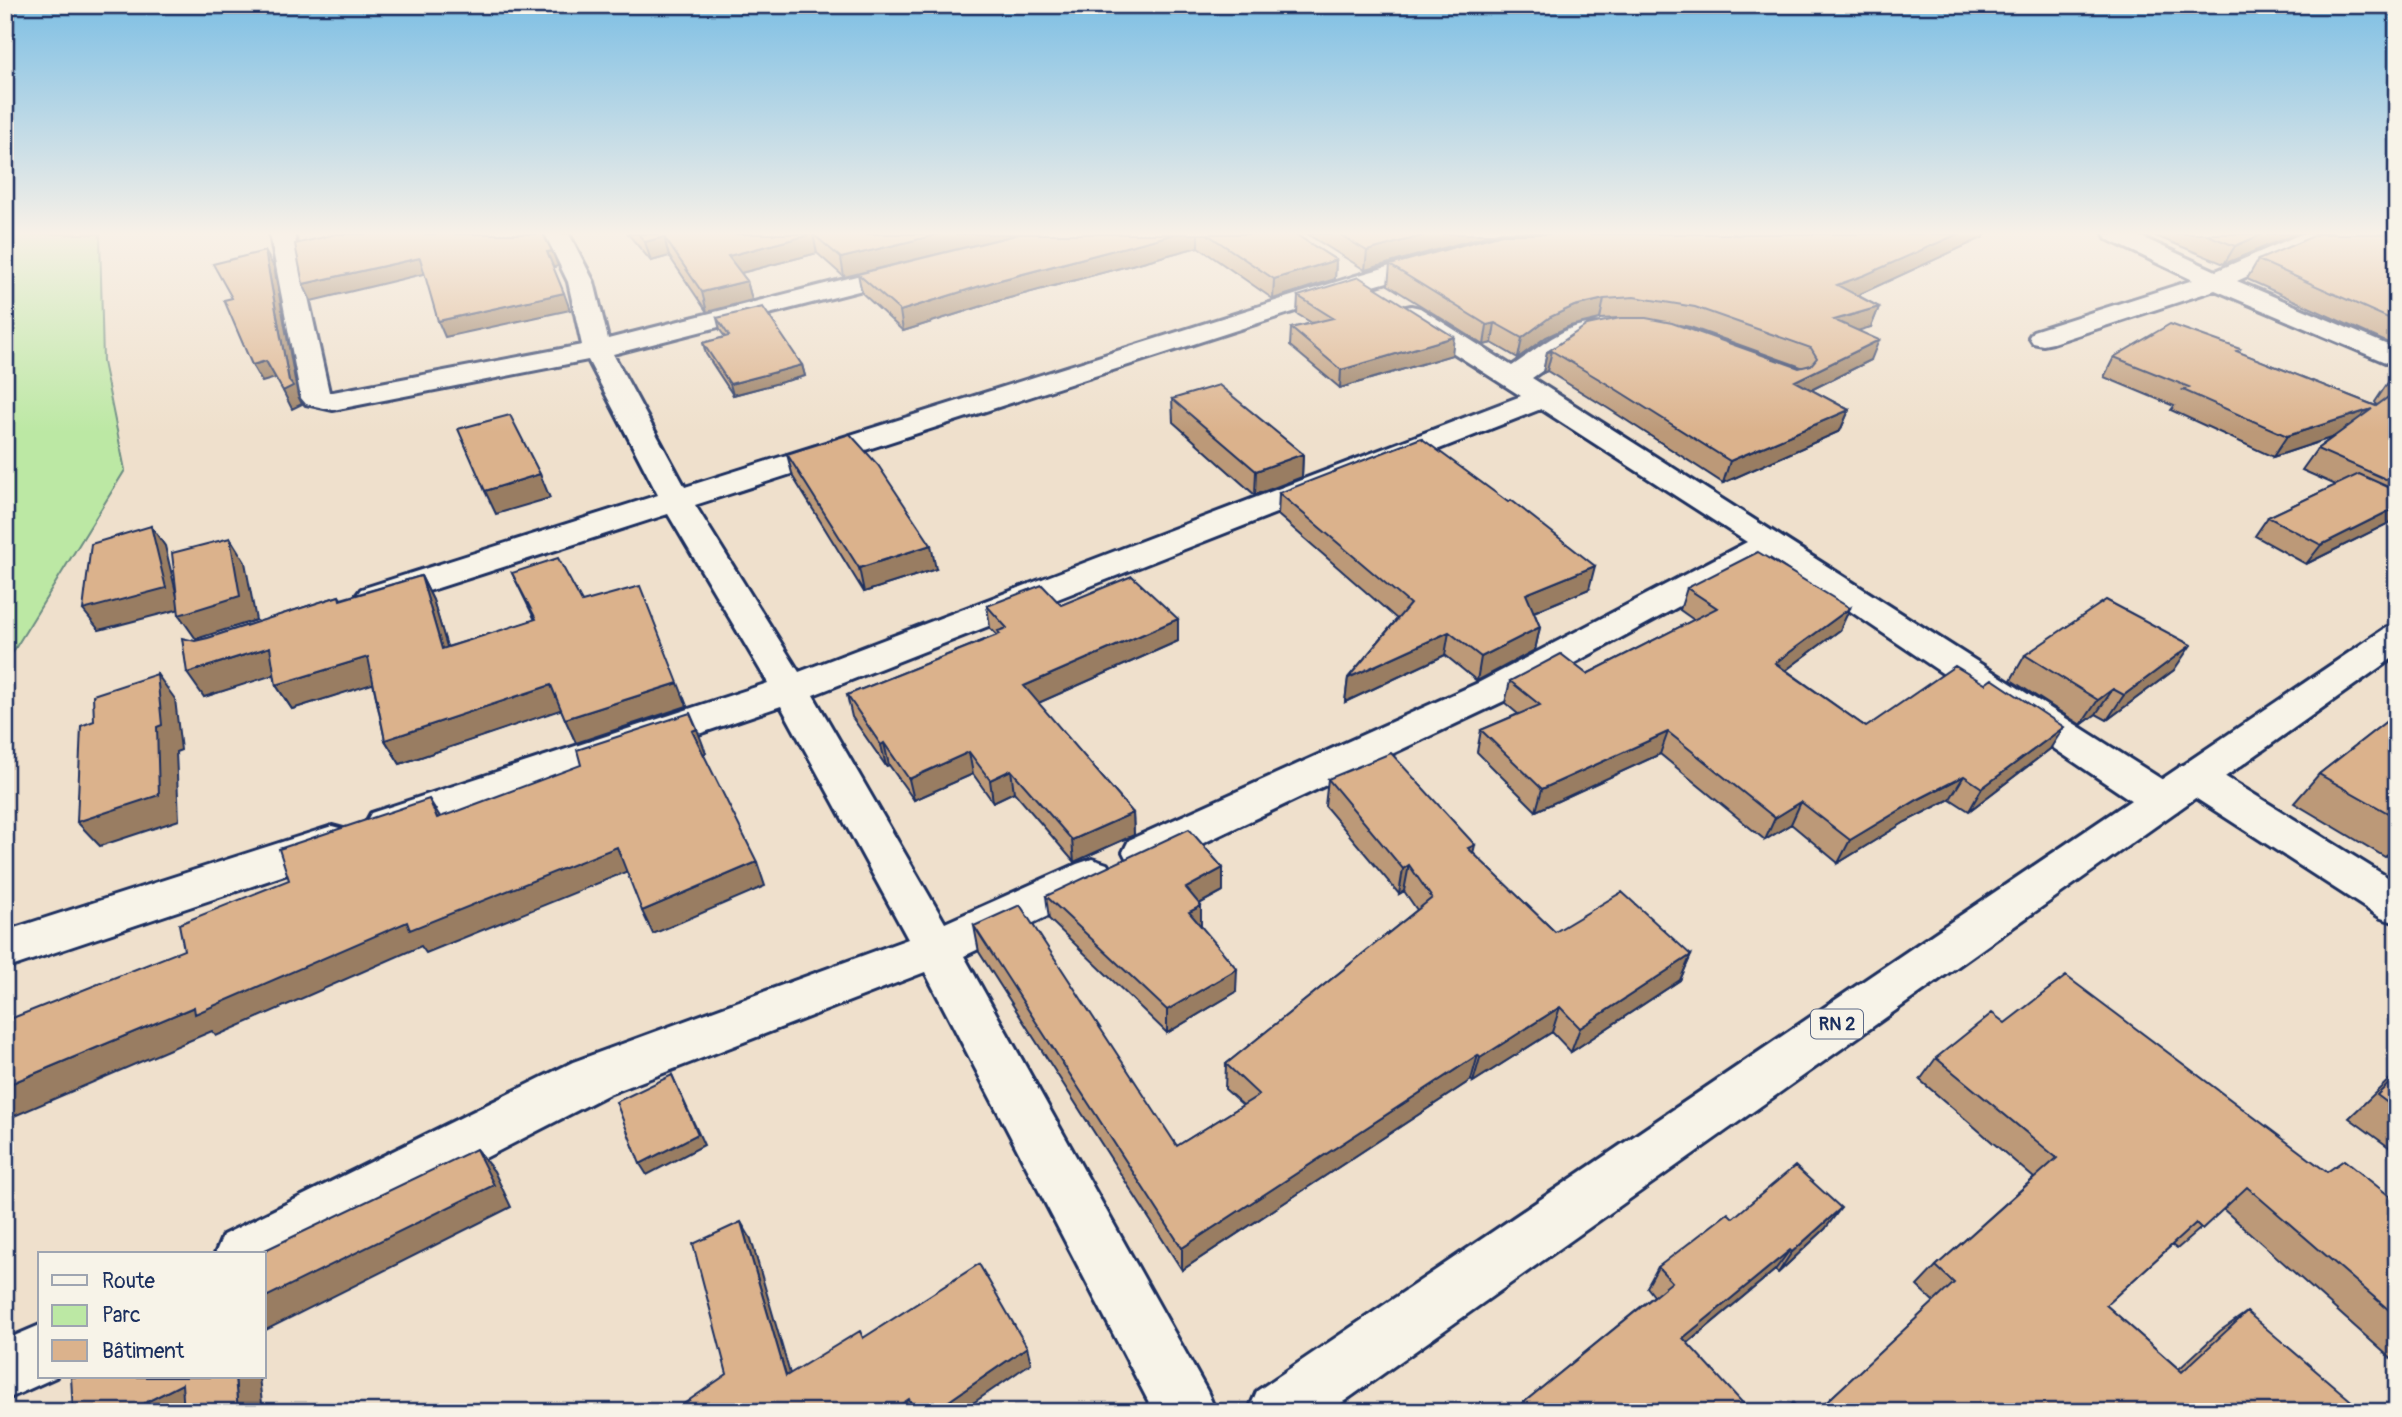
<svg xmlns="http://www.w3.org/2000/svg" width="2402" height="1417" viewBox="0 0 2402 1417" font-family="Pangolin,sans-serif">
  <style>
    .green { fill: #bce8a4; stroke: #6c8c81; stroke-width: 2 }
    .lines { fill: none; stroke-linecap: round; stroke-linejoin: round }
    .minor-casing { stroke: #1b2f5e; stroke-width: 6 }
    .highway-casing { stroke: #1b2f5e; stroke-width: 6 }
    .minor { fill: #f7f3e8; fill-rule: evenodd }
    .highway { fill: #f7f3e8; fill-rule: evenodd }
    .wall { fill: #bc9978; stroke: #1b2f5e; stroke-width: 2; fill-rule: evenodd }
    .shaded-wall { fill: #997d62; stroke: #1b2f5e; stroke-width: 2 }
    .building { fill: #dbb28c; stroke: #1b2f5e; stroke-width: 2 }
    .labels { text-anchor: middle; stroke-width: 5; stroke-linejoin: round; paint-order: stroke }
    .shield { fill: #f7f3e8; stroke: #5d6a87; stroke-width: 2 }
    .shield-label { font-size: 18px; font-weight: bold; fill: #1b2f5e }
  </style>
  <rect width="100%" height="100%" fill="#efe0cc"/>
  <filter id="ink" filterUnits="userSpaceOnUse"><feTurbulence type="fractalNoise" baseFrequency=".0143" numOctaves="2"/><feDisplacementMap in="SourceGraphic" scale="14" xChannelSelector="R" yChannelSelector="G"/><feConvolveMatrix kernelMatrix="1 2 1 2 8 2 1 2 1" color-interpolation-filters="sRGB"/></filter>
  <g filter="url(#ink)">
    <path class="green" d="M5 234H100L103 362 125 470 5 665Z"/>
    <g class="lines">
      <defs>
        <path id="minor" d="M270 234H294L329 392H333L582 345 568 282 545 234H569L594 282 608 339 912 262 921 265 925 270 921 275 613 354 685 487 1352 277 1502 234H1540L1537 239 1370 287 695 505 799 672 1521 396 1402 320 1398 314 1402 308 1411 306 1420 308 1512 366C1536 350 1570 318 1601 325L1605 331 1601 337 1573 349 1532 378 2177 789 2183 800 2177 811 2162 815 2147 811 1770 557 1504 701 1159 864 1144 869 1129 864 1123 852 1129 840 1478 683 1747 542 1541 409 813 695 945 923 1077 864 1092 859 1107 864 1114 876 1107 888 964 956 1207 1391 1216 1412H1154L925 972 609 1094 264 1272V1254H215L223 1235 573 1062 908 939 781 706 401 835 386 840 371 835 365 824 371 813 768 683 668 514 385 605 373 608 361 605 355 597 361 589 658 495 588 360 333 410 306 404 301 398Z
          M2104 234H2135L2216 271 2301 234H2332L2329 239 2237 281 2397 349V367L2215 290 2053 343 2043 345 2033 343 2029 337 2033 331 2193 280 2107 239Z
          M2194 762 2208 766 2397 883V923L2381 918 2180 788 2174 777 2180 766Z
          M332 826 347 830 353 842 347 854 5 969V931Z
          M40 1325V1377H56L5 1400V1340Z"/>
        <path id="highway" d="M2397 625V655L1329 1412H1248L1257 1391 2384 629Z"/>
      </defs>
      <use href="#minor" class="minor-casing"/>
      <use href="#highway" class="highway-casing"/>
      <use href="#minor" class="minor"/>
      <use href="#highway" class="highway"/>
    </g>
    <path class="wall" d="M628 234H1019L844 277 817 253 741 273 747 281 752 300 707 312 669 256 651 261Z
      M1020 234H1295L1336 260 1335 279 1273 299 1198 247 998 301 903 331 862 293 858 274Z
      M1307 234H1493L1365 270Z
      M1502 234H1736H1733L1737 235 1744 234H1985L1984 237 1857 295 1879 307 1871 327 1858 330 1871 360 1811 390 1849 410 1840 431 1723 483 1609 409 1547 371 1543 373 1547 352 1619 318 1600 319 1570 326 1546 337 1518 358 1492 343 1484 345 1388 285 1390 265ZM1679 325 1690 327 1801 367 1799 368Z
      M2151 234H2295L2224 264Z
      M2397 234V347L2247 279 2258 260Z
      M1298 296 1452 355 1340 388 1290 346 1291 328 1312 323 1297 314Z
      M717 318 802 365 805 376 733 395 706 354 703 343 725 337 720 330Z
      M2238 352 2376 406 2377 405 2375 402 2389 381 2397 377V519L2306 564 2255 536 2268 517 2336 485 2302 470 2317 449 2333 437 2273 457 2171 410 2174 406 2104 377 2114 357Z
      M1172 399 1303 454 1302 477 1255 495 1173 422Z
      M787 454 936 569 864 592 793 477Z
      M1279 493 1589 589 1534 612 1540 627 1535 650 1477 681 1445 655 1345 702 1348 678 1397 619 1278 515Z
      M512 573 582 602 687 706 576 743 561 709 400 764 385 740 373 683 292 709 276 685 274 674 204 697 195 641 208 638 339 596 341 599 421 576 433 600 447 647 535 620Z
      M1687 588 1840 630 1786 670 1866 727 2050 749 1969 811 1950 799 1905 822 1838 863 1791 824 1765 840 1660 754 1536 811 1477 752 1481 730 1518 714 1505 703 1510 681 1587 674 1694 620 1680 610Z
      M1061 605 1178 619V641L1038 703 1133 813 1134 835 1074 862 1014 792 993 802 973 774 914 800 889 765 886 766 852 717 847 695 997 635 990 628 987 606Z
      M2025 655 2174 670 2107 720 2096 714 2081 725 2011 680Z
      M2397 713V857L2390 853 2385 857 2294 803 2319 774Z
      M1328 779 1473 853 1555 932 1691 955 1680 980 1571 1052 1552 1032 1473 1082 1471 1080 1182 1270 979 952 974 926 1177 1146 1243 1105 1225 1089 1226 1064 1417 910 1404 891 1399 894 1325 806Z
      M1223 891 1199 904 1201 926 1236 992 1167 1033 1049 919 1046 896Z
      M2005 1023 2327 1172 2397 1202V1364L2223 1209 2177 1249 2172 1245 2106 1305 2179 1369 2220 1331 2247 1312 2348 1412H1816L1934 1302 1917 1286 1936 1266 2034 1178 1920 1080 1936 1058Z
      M2397 1072V1153L2349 1118Z
      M1733 1218 1825 1229 1778 1273 1775 1270 1688 1343 1512 1412 1654 1296 1647 1287 1658 1267Z"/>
    <path class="shaded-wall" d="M813 234 817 253 733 275 728 256Z
      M940 234H1019L844 277 841 258Z
      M1175 234H1198V247L998 301 903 331 900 311 996 281Z
      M1428 234H1493L1365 270 1367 251Z
      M1958 234H1985L1984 237 1858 295 1830 305 1837 285Z
      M2263 234H2295L2224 264 2235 246Z
      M664 237 669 256 651 261 645 242Z
      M265 251 274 267 298 396 302 404 292 409 283 391 289 381Z
      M552 251 558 266 552 268 547 252Z
      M420 258 427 273 311 301 303 284Z
      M1336 260 1335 279 1273 299 1274 279Z
      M747 281 752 300 707 312 702 292Z
      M564 293 570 310 445 337 438 321Z
      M1604 299 1600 319 1570 326 1546 337 1518 358 1522 338 1550 317 1574 306Z
      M1879 307 1871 327 1826 340 1834 320Z
      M1495 323 1492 343 1484 345 1487 325Z
      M1454 337 1452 355 1340 388 1341 370Z
      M1879 340 1871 360 1787 402 1795 381Z
      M1552 351 1547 371 1543 373 1547 352Z
      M266 361 276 378 262 382 252 365Z
      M802 365 805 376 733 395 730 384Z
      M2372 409 2358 429 2273 457 2287 436Z
      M1849 410 1840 431 1723 483 1730 461Z
      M1303 454 1302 477 1255 495 1256 471Z
      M540 474 550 498 496 514 485 491Z
      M2397 507V519L2306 564 2321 545Z
      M151 526 165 546 180 609 99 630 83 610Z
      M230 538 245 562 256 620 196 639 179 615Z
      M931 545 936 569 864 592 859 568Z
      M1595 566 1589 589 1521 617 1526 594Z
      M421 576 433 600 455 673 442 649Z
      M1850 608 1840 630 1766 685 1775 663Z
      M1178 619V641L1027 708 1024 686Z
      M1540 627 1535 650 1477 681 1481 657Z
      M1449 632 1445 655 1345 702 1348 678Z
      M2191 645 2174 670 2107 720 2124 695Z
      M270 647 286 671 204 697 187 673Z
      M368 657 382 681 292 709 276 685Z
      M157 674 175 699 181 750 176 752 179 820 100 846 77 822 157 727Z
      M678 683 687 706 576 743 565 719Z
      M551 685 563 709 400 764 385 740Z
      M2113 689 2096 714 2081 725 2098 700Z
      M2064 727 2050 749 1969 811 1982 788Z
      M697 729 706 753 701 755 692 731Z
      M1668 732 1660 754 1536 811 1542 789Z
      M884 743 889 765 886 766 881 745Z
      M969 752 973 774 914 800 909 779Z
      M1011 770 1014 792 993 802 990 780Z
      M1964 776 1950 799 1905 822 1838 863 1850 840 1917 800Z
      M429 799 444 823 437 818Z
      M1801 802 1791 824 1765 840 1775 818Z
      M1133 813 1134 835 1074 862 1072 840Z
      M1475 845 1469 871 1468 848Z
      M617 847 628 871 426 953 421 946 216 1036 212 1031 5 1120V1086L194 1007 407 922Z
      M757 862 765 886 653 934 642 911Z
      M1409 865 1404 891 1399 894 1403 869Z
      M1223 868V891L1186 911V888Z
      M1201 906V929L1189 912Z
      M1691 955 1680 980 1571 1052 1580 1028Z
      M1237 969 1236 992 1167 1033V1010Z
      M1560 1007 1552 1032 1473 1082 1480 1058Z
      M1478 1055 1471 1080 1182 1270V1248Z
      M672 1075 704 1145 647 1175 640 1164Z
      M476 1149 494 1171 511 1207 264 1331V1298Z
      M1841 1208 1825 1229 1778 1273 1792 1252Z
      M741 1222 751 1239 795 1391 786 1376Z
      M1790 1250 1775 1270 1671 1357 1683 1338Z
      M1027 1347 1031 1363 960 1412H933Z
      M235 1377H259L263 1412H238Z
      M182 1384 192 1412H127Z
      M909 1399 915 1412H890Z"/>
    <path class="building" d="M336 234H543L552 251 547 252 564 293 438 321 420 258 303 284 295 244Z
      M638 234H813L728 256 747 281 702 292 664 237 645 242Z
      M813 234H940L841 258Z
      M1020 234H1175L996 281 900 311 858 274Z
      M1207 234H1295L1336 260 1274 279Z
      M1339 234H1428L1367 251Z
      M1502 234H1731L1737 235 1744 234H1958L1865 275 1837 285 1879 307 1834 320 1879 340 1795 381 1849 410 1730 461 1614 388 1552 351 1547 352 1587 325 1620 318H1646L1672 323 1799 368 1811 365 1817 358 1811 348 1695 307 1634 297 1604 299 1574 306 1550 317 1522 338 1495 323 1487 325 1390 265Z
      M2205 234H2263L2235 246Z
      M2318 234H2397V322L2258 260Z
      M265 251 289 381 293 386 283 391 266 361 252 365 224 300 232 298 213 264Z
      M1359 277 1454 337 1341 370 1291 328 1333 318 1298 296Z
      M763 307 802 365 730 384 703 343 729 336 717 318Z
      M2170 324 2240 349 2236 351 2376 406 2395 392 2389 381 2397 377V484L2317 449 2372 409 2287 436 2183 390 2189 387 2114 357Z
      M1219 385 1303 454 1256 471 1172 399Z
      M510 415 540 474 485 491 458 429Z
      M850 434 878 465 931 545 859 568 787 454Z
      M1421 438 1508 502 1511 500 1595 566 1526 594 1540 627 1481 657 1449 632 1348 678 1410 604 1279 493Z
      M2359 474 2397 491V507L2321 545 2268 517Z
      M151 526 166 588 83 610 91 544Z
      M230 538 240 596 179 615 172 553Z
      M1758 552 1850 608 1775 663 1866 727 1955 666 1985 684 1992 679 2064 727 1982 788 1964 776 1917 800 1850 840 1801 802 1775 818 1668 732 1542 789 1481 730 1540 705 1510 681 1561 654 1587 674 1717 608 1687 588Z
      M558 558 582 602 640 586 678 683 565 719 551 685 385 740 368 657 276 685 270 647 187 673 182 638 195 641 208 638 339 596 340 600 421 576 442 649 536 619 512 573Z
      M1132 576 1178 619 1024 686 1133 813 1072 840 1011 770 990 780 969 752 909 779 884 743 881 745 847 695 1000 634 998 631 1007 628 987 606 1042 585 1061 605Z
      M2106 600 2191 645 2124 695 2113 689 2098 700 2025 655Z
      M157 674 162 725 157 727 159 795 77 822 81 726 94 721 93 695Z
      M690 713 697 729 692 731 757 862 642 911 617 847 410 930 407 922 195 1014 194 1007 5 1086V1021L184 950 179 924 289 880 279 849 429 799 437 818 452 813 581 765 577 750Z
      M2397 713V818L2319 774Z
      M1391 753 1475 845 1468 848 1555 932 1622 892 1691 955 1580 1028 1560 1007 1480 1058 1478 1055 1182 1248 974 926 1020 905 1177 1146 1259 1095 1226 1064 1432 898 1409 865 1403 869 1328 779Z
      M1189 829 1223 868 1186 888 1201 906 1189 912 1237 969 1167 1010 1046 896Z
      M2066 976 2327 1172 2344 1160 2397 1202V1317L2247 1187 2202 1229 2196 1223 2106 1305 2182 1372 2247 1312 2355 1404 2348 1412H1816L1954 1283 1936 1266 2057 1158 1936 1058 1992 1013 2005 1023Z
      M672 1075 698 1134 640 1164 616 1102Z
      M2397 1076V1110L2377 1095Z
      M476 1149 494 1185 264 1298V1254H257Z
      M1795 1166 1841 1208 1792 1252 1790 1250 1683 1338 1751 1412H1512L1672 1282 1658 1267 1728 1213 1733 1218Z
      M741 1222 786 1376 860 1331 863 1338 979 1264 1027 1347 933 1412H916L909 1399 890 1412H672L727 1374 693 1244Z
      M71 1377H235L238 1412H184L182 1384 127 1412H73Z
      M1793 1403 1802 1412H1784Z"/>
  </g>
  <linearGradient id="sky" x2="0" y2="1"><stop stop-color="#7ebfe4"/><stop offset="0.54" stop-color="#f8f1e8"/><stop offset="1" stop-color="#f8f1e8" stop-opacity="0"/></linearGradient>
  <rect width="2402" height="432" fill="url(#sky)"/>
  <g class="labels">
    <rect class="shield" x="1811" y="1009.5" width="52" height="29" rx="5"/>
    <g class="shield-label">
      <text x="1837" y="1030">RN 2</text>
    </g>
  </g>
  <rect width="2402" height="1417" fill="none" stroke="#f7f3e8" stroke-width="28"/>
  <rect x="14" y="14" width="2374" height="1389" fill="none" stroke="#1b2f5e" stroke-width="2.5" filter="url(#ink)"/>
  <rect x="38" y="1252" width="228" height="126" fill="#f7f3e8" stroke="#9fa5b1" stroke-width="2"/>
  <rect x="52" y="1275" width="35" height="10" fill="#f7f3e8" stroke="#9fa5b1" stroke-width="2"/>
  <text x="102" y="1288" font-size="21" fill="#1b2f5e">Route</text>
  <rect x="52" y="1305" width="35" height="21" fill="#bce8a4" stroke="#9fa5b1" stroke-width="2"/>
  <text x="102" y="1322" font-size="21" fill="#1b2f5e">Parc</text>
  <rect x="52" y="1340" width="35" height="21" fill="#dbb28c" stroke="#9fa5b1" stroke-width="2"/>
  <text x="102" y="1358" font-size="21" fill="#1b2f5e">Bâtiment</text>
</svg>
